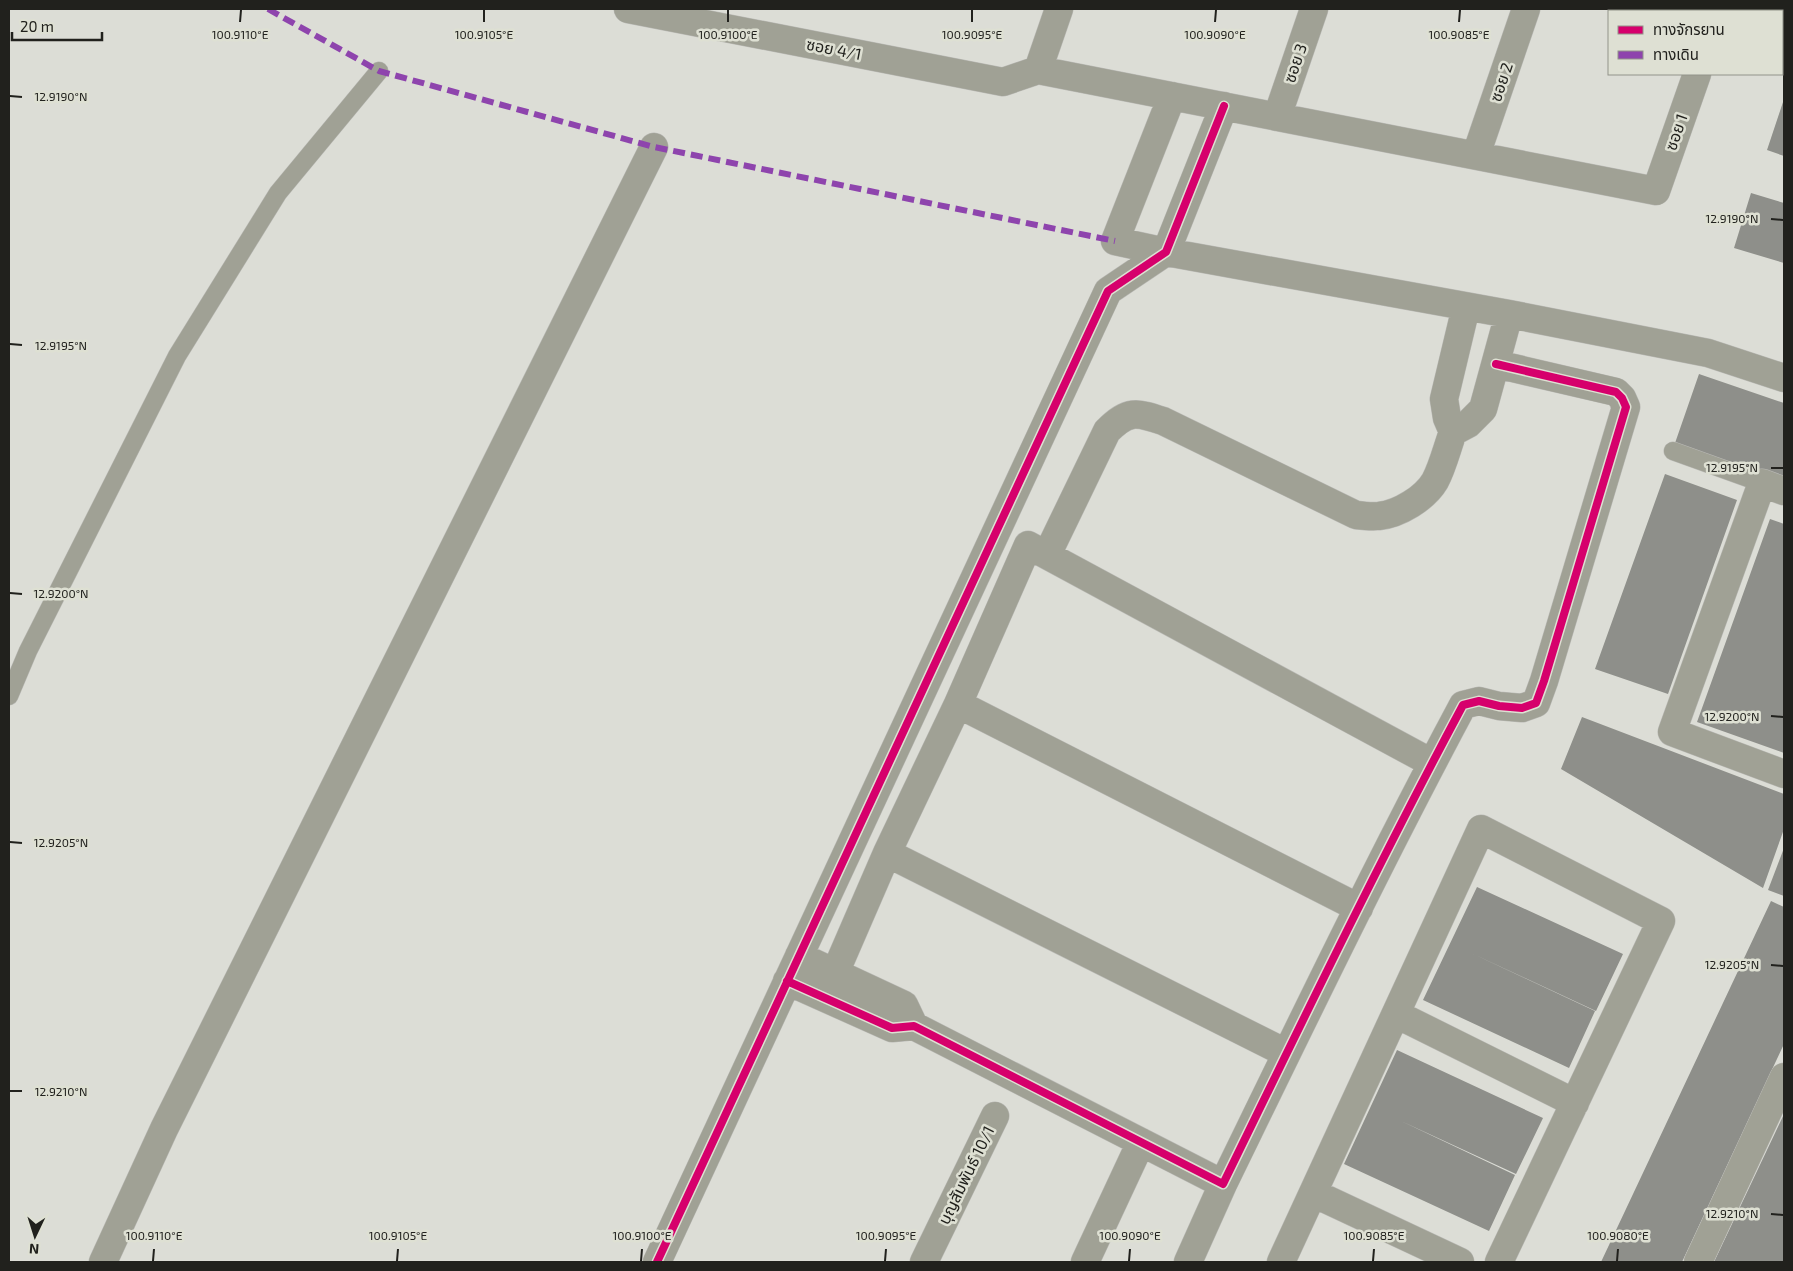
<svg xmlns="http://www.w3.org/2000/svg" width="1793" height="1271" viewBox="0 0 1793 1271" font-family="'Exo 2','Noto Sans Thai',sans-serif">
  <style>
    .building { fill: #8e8f8a }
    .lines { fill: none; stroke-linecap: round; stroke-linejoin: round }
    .service-casing { stroke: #babab6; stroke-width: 19 }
    .minor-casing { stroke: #babab6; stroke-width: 29 }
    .service { stroke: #a0a195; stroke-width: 18 }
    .minor { stroke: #a0a195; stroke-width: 28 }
    .quiet { stroke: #8e44ad; stroke-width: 6; stroke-dasharray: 12 6; stroke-linecap: butt }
    .cycleway-casing { stroke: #dee0d3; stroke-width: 11 }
    .cycleway { stroke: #d6006c; stroke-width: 8 }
    .ticks { fill: none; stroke: #21211d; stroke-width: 2 }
    .labels { text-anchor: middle; stroke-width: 5; stroke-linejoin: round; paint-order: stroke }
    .street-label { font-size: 16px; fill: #21211d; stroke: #dee0d3 }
    .ticks-label { font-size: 12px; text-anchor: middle; fill: #21211d; stroke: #dee0d3; stroke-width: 5; stroke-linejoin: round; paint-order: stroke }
  </style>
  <rect width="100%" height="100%" fill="#dcddd6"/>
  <path class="building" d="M1784 99V156L1767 150Z
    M1751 193 1784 203V263L1734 248Z
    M1699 374 1784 403V484L1674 446Z
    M1665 474 1737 500 1668 694 1595 669Z
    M1770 519 1784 524V753L1697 722Z
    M1582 717 1784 794V829L1763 888 1561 769Z
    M1784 848V896L1768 890Z
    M1477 887 1623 954 1596 1011 1471 953 1595 1011 1569 1068 1423 1000Z
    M1771 901 1784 907V1044L1682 1262H1601Z
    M1397 1050 1543 1118 1516 1174 1401 1121 1515 1175 1489 1231 1344 1164Z
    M1784 1114V1262H1714Z"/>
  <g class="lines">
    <defs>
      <path id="service" d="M1673 451 1762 483
        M9 696 28 651 177 356 278 193 379 71"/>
      <path id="minor" d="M628 9 1003 82 1038 70
        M1718 11 1719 9
        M1038 70 1656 191 1697 74
        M1038 70 1059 9
        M1172 96 1115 241 1166 252 1509 314 1708 353 1784 378
        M1277 117 1314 9
        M1476 155 1526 9
        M1466 307 1444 399 1447 418 1453 432 1468 424 1483 409 1509 314
        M1784 491 1762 483 1672 732 1784 774
        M1047 555 1107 431C1128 410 1136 412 1163 421L1356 515C1364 516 1372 517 1379 516 1399 514 1425 498 1435 481 1443 466 1447 448 1453 432
        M958 704 1028 545 1432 763
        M887 853 1286 1053
        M799 956 904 1005 914 1026
        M835 973 887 853 958 704 1359 908
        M787 981 892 1028 914 1026 1223 1184C1301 1024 1379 862 1463 705L1479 701 1499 706 1522 708 1536 703 1544 681 1626 407 1622 398 1616 392 1496 364
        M1396 1014 1575 1103
        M1313 1193 1460 1262
        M103 1262 164 1129 654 147
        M657 1262 1108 291 1166 252 1224 106
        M924 1262 995 1116
        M1085 1262 1141 1142
        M1188 1262 1223 1184
        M1281 1262 1481 829 1661 921 1499 1262
        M1698 1262 1784 1077"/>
    </defs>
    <use href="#service" class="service-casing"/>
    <use href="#minor" class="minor-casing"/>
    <use href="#service" class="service"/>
    <use href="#minor" class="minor"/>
    <path class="quiet" d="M268 9 379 71 654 147 1115 241"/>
    <defs>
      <path id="cycleway" d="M787 981 892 1028 914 1026 1223 1184C1301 1024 1379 862 1463 705L1479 701 1499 706 1522 708 1536 703 1544 681 1626 407 1622 398 1616 392 1496 364
        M657 1262 1108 291 1166 252 1224 106"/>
    </defs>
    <use href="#cycleway" class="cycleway-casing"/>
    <use href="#cycleway" class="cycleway"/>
  </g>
  <path class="ticks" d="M240 22 241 10M484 22V10M728 22V10M972 22V10M1215 22 1216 10M1459 22 1460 10M10 96 22 97M1771 219 1783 220M10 344 22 345M1771 468H1783M10 593 22 594M1771 716 1783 717M10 842 22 843M1771 965 1783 966M10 1091H22M1771 1214 1783 1215M153 1261 154 1249M397 1261 398 1249M641 1261 642 1249M885 1261 886 1249M1129 1261 1130 1249M1373 1261 1374 1249M1617 1261 1618 1249"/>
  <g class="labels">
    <g class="street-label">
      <text transform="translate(834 49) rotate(11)" y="6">ซอย 4/1</text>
      <text transform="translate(1295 63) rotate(-71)" y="6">ซอย 3</text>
      <text transform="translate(1501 82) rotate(-71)" y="6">ซอย 2</text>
      <text transform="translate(1676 132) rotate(-71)" y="6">ซอย 1</text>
      <text transform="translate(966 1175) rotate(-64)" y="6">บุญสัมพันธ์ 10/1</text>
    </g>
  </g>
  <g class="ticks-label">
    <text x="240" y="39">100.9110°E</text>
    <text x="484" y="39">100.9105°E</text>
    <text x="728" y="39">100.9100°E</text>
    <text x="972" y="39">100.9095°E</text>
    <text x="1215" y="39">100.9090°E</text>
    <text x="1459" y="39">100.9085°E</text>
    <text x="61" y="101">12.9190°N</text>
    <text x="1732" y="223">12.9190°N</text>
    <text x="61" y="350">12.9195°N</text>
    <text x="1732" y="472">12.9195°N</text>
    <text x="61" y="598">12.9200°N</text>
    <text x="1732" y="721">12.9200°N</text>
    <text x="61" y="847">12.9205°N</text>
    <text x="1732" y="969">12.9205°N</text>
    <text x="61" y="1096">12.9210°N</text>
    <text x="1732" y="1218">12.9210°N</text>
    <text x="154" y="1240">100.9110°E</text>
    <text x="398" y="1240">100.9105°E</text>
    <text x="642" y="1240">100.9100°E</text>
    <text x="886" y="1240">100.9095°E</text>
    <text x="1130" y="1240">100.9090°E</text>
    <text x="1374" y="1240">100.9085°E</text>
    <text x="1618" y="1240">100.9080°E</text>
  </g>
  <rect width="1793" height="1271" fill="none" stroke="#21211d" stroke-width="20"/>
  <rect x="1608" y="10" width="175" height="65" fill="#dee0d3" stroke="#92948a"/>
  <rect x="1618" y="26" width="25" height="8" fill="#d6006c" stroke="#92948a"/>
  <text x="1653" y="35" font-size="15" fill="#21211d">ทางจักรยาน</text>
  <rect x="1618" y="51" width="25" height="8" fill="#8e44ad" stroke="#92948a"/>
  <text x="1653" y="60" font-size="15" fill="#21211d">ทางเดิน</text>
  <g transform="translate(35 1236) rotate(184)" stroke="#dee0d3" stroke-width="4" paint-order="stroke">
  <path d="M0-4L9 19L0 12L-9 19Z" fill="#21211d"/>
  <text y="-8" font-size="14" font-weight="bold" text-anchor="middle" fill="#21211d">N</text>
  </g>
  <path d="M12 32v8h90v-8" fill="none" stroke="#21211d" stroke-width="2.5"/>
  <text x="20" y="32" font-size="15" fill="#21211d" stroke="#dee0d3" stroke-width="4" paint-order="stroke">20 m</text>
</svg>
